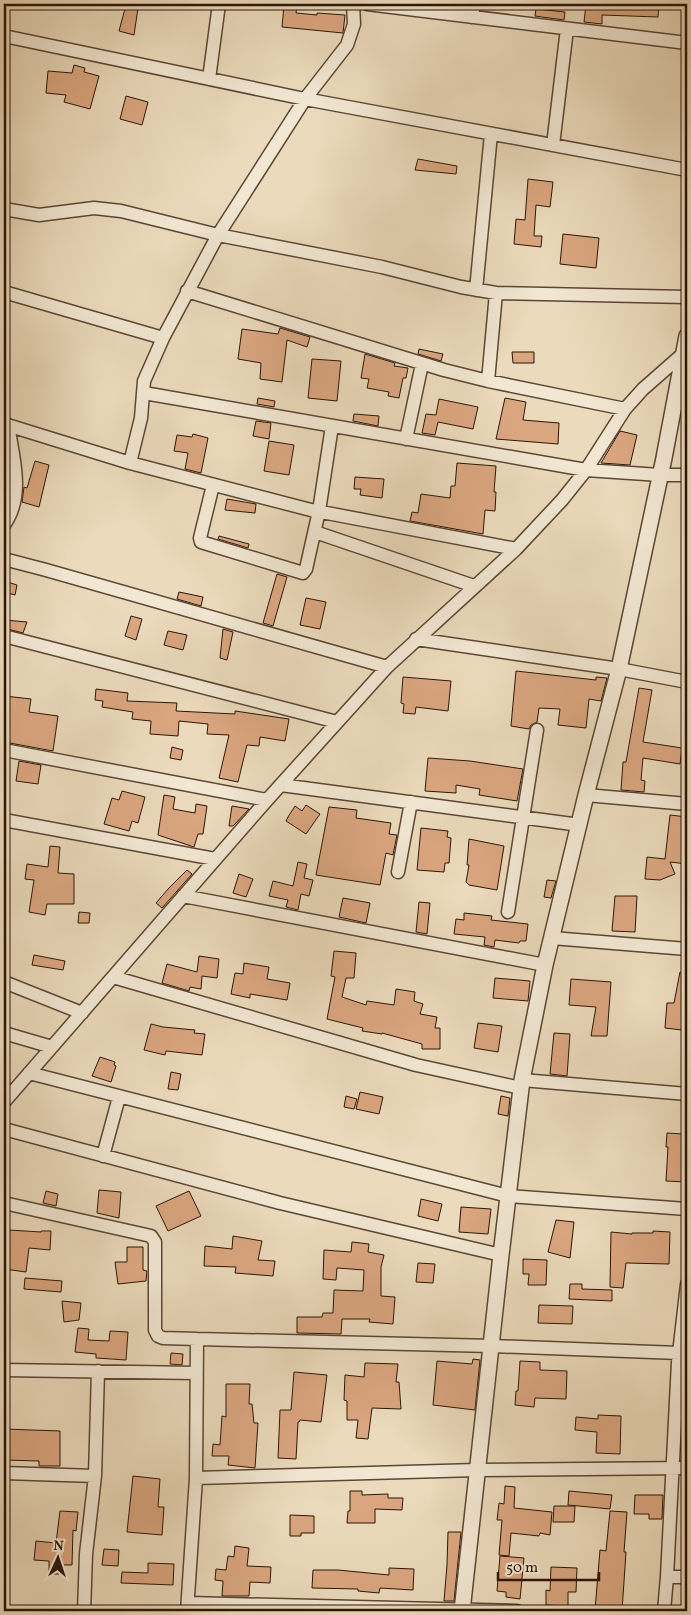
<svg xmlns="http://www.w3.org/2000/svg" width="691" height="1615" viewBox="0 0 691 1615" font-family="Vollkorn,serif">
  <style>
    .building { fill: #daa680; stroke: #2c1607 }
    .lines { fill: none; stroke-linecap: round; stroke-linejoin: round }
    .minor-casing { stroke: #5c4734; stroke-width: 15 }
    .tertiary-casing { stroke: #5c4734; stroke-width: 18 }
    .minor { stroke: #f2e7d3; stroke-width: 12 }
    .tertiary { stroke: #f2e7d3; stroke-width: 15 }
  </style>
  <rect width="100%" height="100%" fill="#ebdabb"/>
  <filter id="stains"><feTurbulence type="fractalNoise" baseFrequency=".004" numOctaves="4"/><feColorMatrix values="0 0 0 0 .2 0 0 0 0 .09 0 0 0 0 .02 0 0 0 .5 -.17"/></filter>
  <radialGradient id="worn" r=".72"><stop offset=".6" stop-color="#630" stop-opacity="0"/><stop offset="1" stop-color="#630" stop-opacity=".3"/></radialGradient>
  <path class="building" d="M586 4H659L658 17 602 15V24L584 22Z
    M126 5 138 8 134 35 119 31Z
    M284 5 297 6 296 13 317 15V13L345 15 343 33 282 27Z
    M536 9 565 12 564 20 535 16Z
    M74 65 85 68 84 72 99 76 90 109 64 102 66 95 46 93 48 71 72 73Z
    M126 96 148 102 142 125 120 119Z
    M418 159 457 166 456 174 415 170Z
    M528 179 553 182 550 207 536 205 534 236H542L541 247 514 244 516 219 525 220Z
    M563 234 599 238 596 268 560 264Z
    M280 328 310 337 307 347 287 340 282 382 260 379 261 363 238 359 242 329 278 334Z
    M419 349 443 354 441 361 418 354Z
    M512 352H534V363H513Z
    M365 354 395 363 394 366 408 368 406 378H403L399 398 388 396 389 392 367 388 369 379 361 378Z
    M312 359 341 361 337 401 308 398Z
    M258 398 275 401 274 407 257 404Z
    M505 398 526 402 523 420 559 423 558 444 496 439Z
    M439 399 478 407 473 429 438 422 435 435 422 433 426 414 436 415Z
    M354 414 379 416 378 426 353 421Z
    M256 421 271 423 269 439 253 436Z
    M620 431 637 435 630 465 601 463Z
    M193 434 208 438 201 473 185 469 188 453 174 451 177 435 192 437Z
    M269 441 294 445 289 475 264 471Z
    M35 461 49 465 39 507 22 502 24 487 27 488Z
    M457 463 496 466 494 492H496L495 511 485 510 483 534 410 521 412 512 418 513 421 494 450 498 451 486H455Z
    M355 477 384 479 382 498 360 495 361 489H354Z
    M227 499 256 504 255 513 225 510Z
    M219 536 249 544 248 548 218 539Z
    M277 574 287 577 273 626 263 623Z
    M4 581 17 585 15 595 4 592Z
    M179 592 203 597 201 606 177 599Z
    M306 598 326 602 320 629 300 625Z
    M131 616 142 619 136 640 125 636Z
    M4 620 27 622 23 633 4 628Z
    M223 629 233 632 227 660 220 658Z
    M168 631 187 635 183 650 164 645Z
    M516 671 596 680V677L607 678 601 701 589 699 586 728 558 725 560 709 539 708 537 722 531 725 529 729 511 726Z
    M403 677 451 681 448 711 416 707 415 714 403 713 404 704 401 703Z
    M639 688 652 690 643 742 682 748 680 764 643 758 641 780 645 781 644 792 621 790 623 762H626Z
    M96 689 128 693 127 701 177 703 176 711 235 714V711L289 719 285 741 260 737 259 746 247 745 238 782 219 778 229 735 207 734 208 724 179 721 178 736 150 734 151 721 132 719 133 712 102 707 103 701 95 700Z
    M5 696 31 699 29 712 58 716 53 751 4 742Z
    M172 747 183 750 181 760 170 758Z
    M428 758 470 761 523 769 517 801 479 795 480 789 456 785V793L425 791Z
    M19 761 41 765 38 784 16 781Z
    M122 791 145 797 138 823 132 821 129 831 104 824 112 798 119 800Z
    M164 795 175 797 173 809 195 813 196 804 207 806 203 834H198L194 847 158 835Z
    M306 805 320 814 306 834 286 821 288 817 295 806 302 811Z
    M232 806 249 809 233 826H229Z
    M329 807 357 810 356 818 391 823 389 834 397 835 393 855 386 853 380 885 316 875Z
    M670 815 687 817V864L670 862 675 874 660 880 645 879 647 857 665 859Z
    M421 828 448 831 447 837 451 838 449 863H445L444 872 417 870Z
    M469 839 504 846 497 890 469 885 466 882 469 865H467Z
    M50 846 60 847 58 873 74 874V904H47L45 915 29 912 34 880 25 879 27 864 48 867Z
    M298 862 307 864 304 878 313 880 309 896 301 894 298 910 286 907 288 900 269 896 273 881 293 886Z
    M187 870 192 874 162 908 156 903 169 888Z
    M239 874 253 879 246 897 233 893Z
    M547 880 556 881 551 898 544 897Z
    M615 896H637L635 932 612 931Z
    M343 898 370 903 366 923 339 917Z
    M419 902 430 903 427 934 416 932Z
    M79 912 90 913 89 923H78Z
    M464 913 492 916 491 920 528 924 526 941H520L519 943 495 940 494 947 484 945 485 937 454 934 456 919 464 920Z
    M334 951 356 953 354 978H346L342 997 366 1005 367 1001 394 1005 396 989 415 992 414 1001 423 1004 420 1014 437 1017 435 1028H440V1049H422V1044L382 1033V1034L362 1031 363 1028 327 1019 335 977 331 976Z
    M34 955 65 961 63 970 32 965Z
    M199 956 219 959 217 978 202 976 201 989 190 987 189 991 162 983 167 964 197 972Z
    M244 963 269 967 267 979 290 983 287 1000 250 994V998L231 994 235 973 243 974Z
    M680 972 687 973 682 1030 665 1028 667 1003H674Z
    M495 978 530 981 528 1001 493 998Z
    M571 979 611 982 607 1036H591L596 1007 569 1005Z
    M478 1023 502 1026 498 1052 474 1048Z
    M151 1024 163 1027 195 1030 194 1033 205 1034 202 1055 166 1051 165 1055 144 1050Z
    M554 1033 570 1034 567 1076 550 1074Z
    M100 1057 115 1062 114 1065 116 1066 111 1082 92 1076Z
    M171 1072 181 1074 178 1090 168 1089Z
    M360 1092 383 1097 379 1114 356 1109Z
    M346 1096 357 1099 354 1109 344 1107Z
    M501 1096 510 1098 508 1116 498 1114Z
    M667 1133 683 1134 682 1159 687 1160V1182L666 1181 668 1147H666Z
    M99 1190 121 1192 119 1218 97 1213Z
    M46 1191 58 1194 56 1206 43 1203Z
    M189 1191 201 1216 168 1231 156 1206Z
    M421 1199 442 1204 438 1221 418 1216Z
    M461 1207 491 1209 488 1234 459 1232Z
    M556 1220 574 1222 570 1258 548 1252Z
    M9 1230 41 1232V1231H51L50 1250 29 1248 26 1272 4 1269 5 1249H7Z
    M653 1231 670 1232 669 1264 626 1263 623 1288 610 1287 611 1232 632 1234V1233H653Z
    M233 1236 262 1241 258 1260 275 1261 273 1276 235 1273 236 1267 204 1266 205 1246 232 1249Z
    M352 1242 369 1244 368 1252 384 1255 381 1267V1296L395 1297 393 1324 369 1322 370 1319H342L341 1334 297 1333V1317H322L323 1313H333L334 1290 363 1291 364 1270 337 1268 336 1280 323 1279 324 1250 351 1252Z
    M127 1247H143V1270L147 1271 146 1281 118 1284 115 1262H127Z
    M523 1259 547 1260 546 1285H528L529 1274H523Z
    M418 1263 435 1264 433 1283 416 1282Z
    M25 1278 62 1281 61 1292 24 1289Z
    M570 1284H582V1289L612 1290V1301L569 1299Z
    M62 1301 81 1303 79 1320 64 1322Z
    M539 1305 573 1306 572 1324 538 1323Z
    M78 1328 89 1329 88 1340 109 1341 110 1331 128 1332 126 1360 96 1358V1354L75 1352Z
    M171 1353 183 1354 182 1365 170 1364Z
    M473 1359 480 1360 475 1410 433 1405 437 1361 472 1364Z
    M520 1361 540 1362V1370L567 1371 566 1399 535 1398 534 1407 515 1405 516 1391H518Z
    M365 1363 398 1364 396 1382H399L401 1409 372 1408 368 1439 356 1438 358 1420H347V1401L344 1400 345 1375 364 1377Z
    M294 1372 327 1375 321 1422 300 1420 299 1422H298L296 1459 278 1458 280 1410H291Z
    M226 1384H250L249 1404H252L254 1423H258L255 1468 228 1465 229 1456H212L213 1444 220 1445 222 1416 226 1417Z
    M598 1415 621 1416 620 1454 596 1453 597 1432 575 1430 576 1417 598 1419Z
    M4 1429 60 1431V1466H39V1461L4 1460Z
    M133 1476 160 1479 158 1507H164L162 1535 127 1532Z
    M505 1486 515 1487 514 1508 552 1512 550 1535 540 1533 539 1536 511 1533 509 1556 499 1555 502 1520H497L499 1503 504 1504Z
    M350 1491H362V1495L388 1494V1498H403L402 1510 375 1509V1523H347L348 1511H350Z
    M569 1491 612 1495 610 1509 568 1505Z
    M635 1495H663L662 1519H649V1514H634Z
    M554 1506H575L574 1522H553Z
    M60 1511 78 1512 76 1531 73 1530 72 1565H59V1574H49V1561L34 1560 36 1541 56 1543Z
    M610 1511 627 1512 624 1552H626L622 1611 595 1610 600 1550 606 1551Z
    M290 1515 314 1516V1533H301V1536H290Z
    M448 1532H461L454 1601H444L447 1565Z
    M235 1546 249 1548 247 1566 271 1567 270 1583 250 1582 249 1596H222L223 1581 215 1580 216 1569 226 1570 228 1556 234 1557Z
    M104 1549 119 1550 118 1566 102 1565Z
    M500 1556 524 1558 520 1599 506 1597V1592L497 1591Z
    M148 1563 174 1564 173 1585 121 1583 122 1572 148 1573Z
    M551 1567 577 1568 576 1592H568V1606L546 1605V1590L550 1591Z
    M389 1568 414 1569 413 1590 380 1588 379 1593 358 1591V1589L312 1588 313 1570H338L389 1575Z"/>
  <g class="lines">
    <defs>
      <path id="minor" d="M367 4 687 43
        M472 17 474 4
        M4 36 305 99 687 170
        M209 79 219 4
        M553 145 567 29
        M4 209 39 215 94 208 121 211 218 235 382 267 461 287 496 293 687 297
        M476 290 491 134
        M187 291 444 370 488 381 625 409
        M4 292 163 338
        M488 381 496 293
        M144 393 586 470 660 475H687
        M4 424 130 463 311 510 516 549
        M406 439 422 364
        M130 463 141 418 144 381 163 338 218 235 305 99 347 45 354 24 353 4
        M213 485 200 538 201 542 303 573 306 569 319 511 332 426
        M4 525C25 496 13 457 8 425
        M315 532 474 586
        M4 559 46 570 387 667
        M4 636 337 722
        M416 639 619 669 687 682
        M4 750 267 800
        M281 785 580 825
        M586 795 687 804
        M4 820 215 859
        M398 872 411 802
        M183 896 545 965
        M508 912 537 730
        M552 938 687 949
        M113 977 416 1065 521 1088
        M4 982 82 1013
        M4 1033 52 1047
        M29 1073 508 1196 687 1209
        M522 1080 687 1094
        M4 1102 267 800 387 667 516 549 562 500 586 470 625 409 643 389 684 353
        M4 1129 280 1203 501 1255
        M103 1156 119 1097
        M4 1203 151 1236 155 1242V1330L158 1336 163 1338 197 1339
        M4 1370 196 1373
        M4 1473 95 1476 86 1554 84 1611
        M95 1476 98 1371
        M196 1478 477 1470 687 1468
        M667 1577H687
        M188 1603 517 1611
        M187 1611 196 1478 197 1339 492 1346 679 1353
        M664 1611 667 1577 678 1362 687 1284"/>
      <path id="tertiary" d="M462 1611 501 1255 522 1080 545 965 586 795 619 669 664 458 687 336"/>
    </defs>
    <use href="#minor" class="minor-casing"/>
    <use href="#tertiary" class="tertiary-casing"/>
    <use href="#minor" class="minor"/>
    <use href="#tertiary" class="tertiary"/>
  </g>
  <rect width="691" height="1615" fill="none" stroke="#ebdabb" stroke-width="20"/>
  <rect x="5" y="5" width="681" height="1605" fill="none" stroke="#2c1607" stroke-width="2.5"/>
  <rect x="10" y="10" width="671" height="1595" fill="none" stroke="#2c1607"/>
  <g transform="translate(58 1558) rotate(3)" stroke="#f2e7d3" stroke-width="4" paint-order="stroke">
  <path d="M0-4L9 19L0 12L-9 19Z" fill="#2c1607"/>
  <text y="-8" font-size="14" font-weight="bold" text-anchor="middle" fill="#2c1607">N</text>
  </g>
  <path d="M498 1572v8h101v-8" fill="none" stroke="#2c1607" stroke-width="2.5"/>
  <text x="506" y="1572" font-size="15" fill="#2c1607" stroke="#f2e7d3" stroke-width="4" paint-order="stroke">50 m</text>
  <rect width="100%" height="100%" filter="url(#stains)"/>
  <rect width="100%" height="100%" fill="url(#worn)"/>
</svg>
